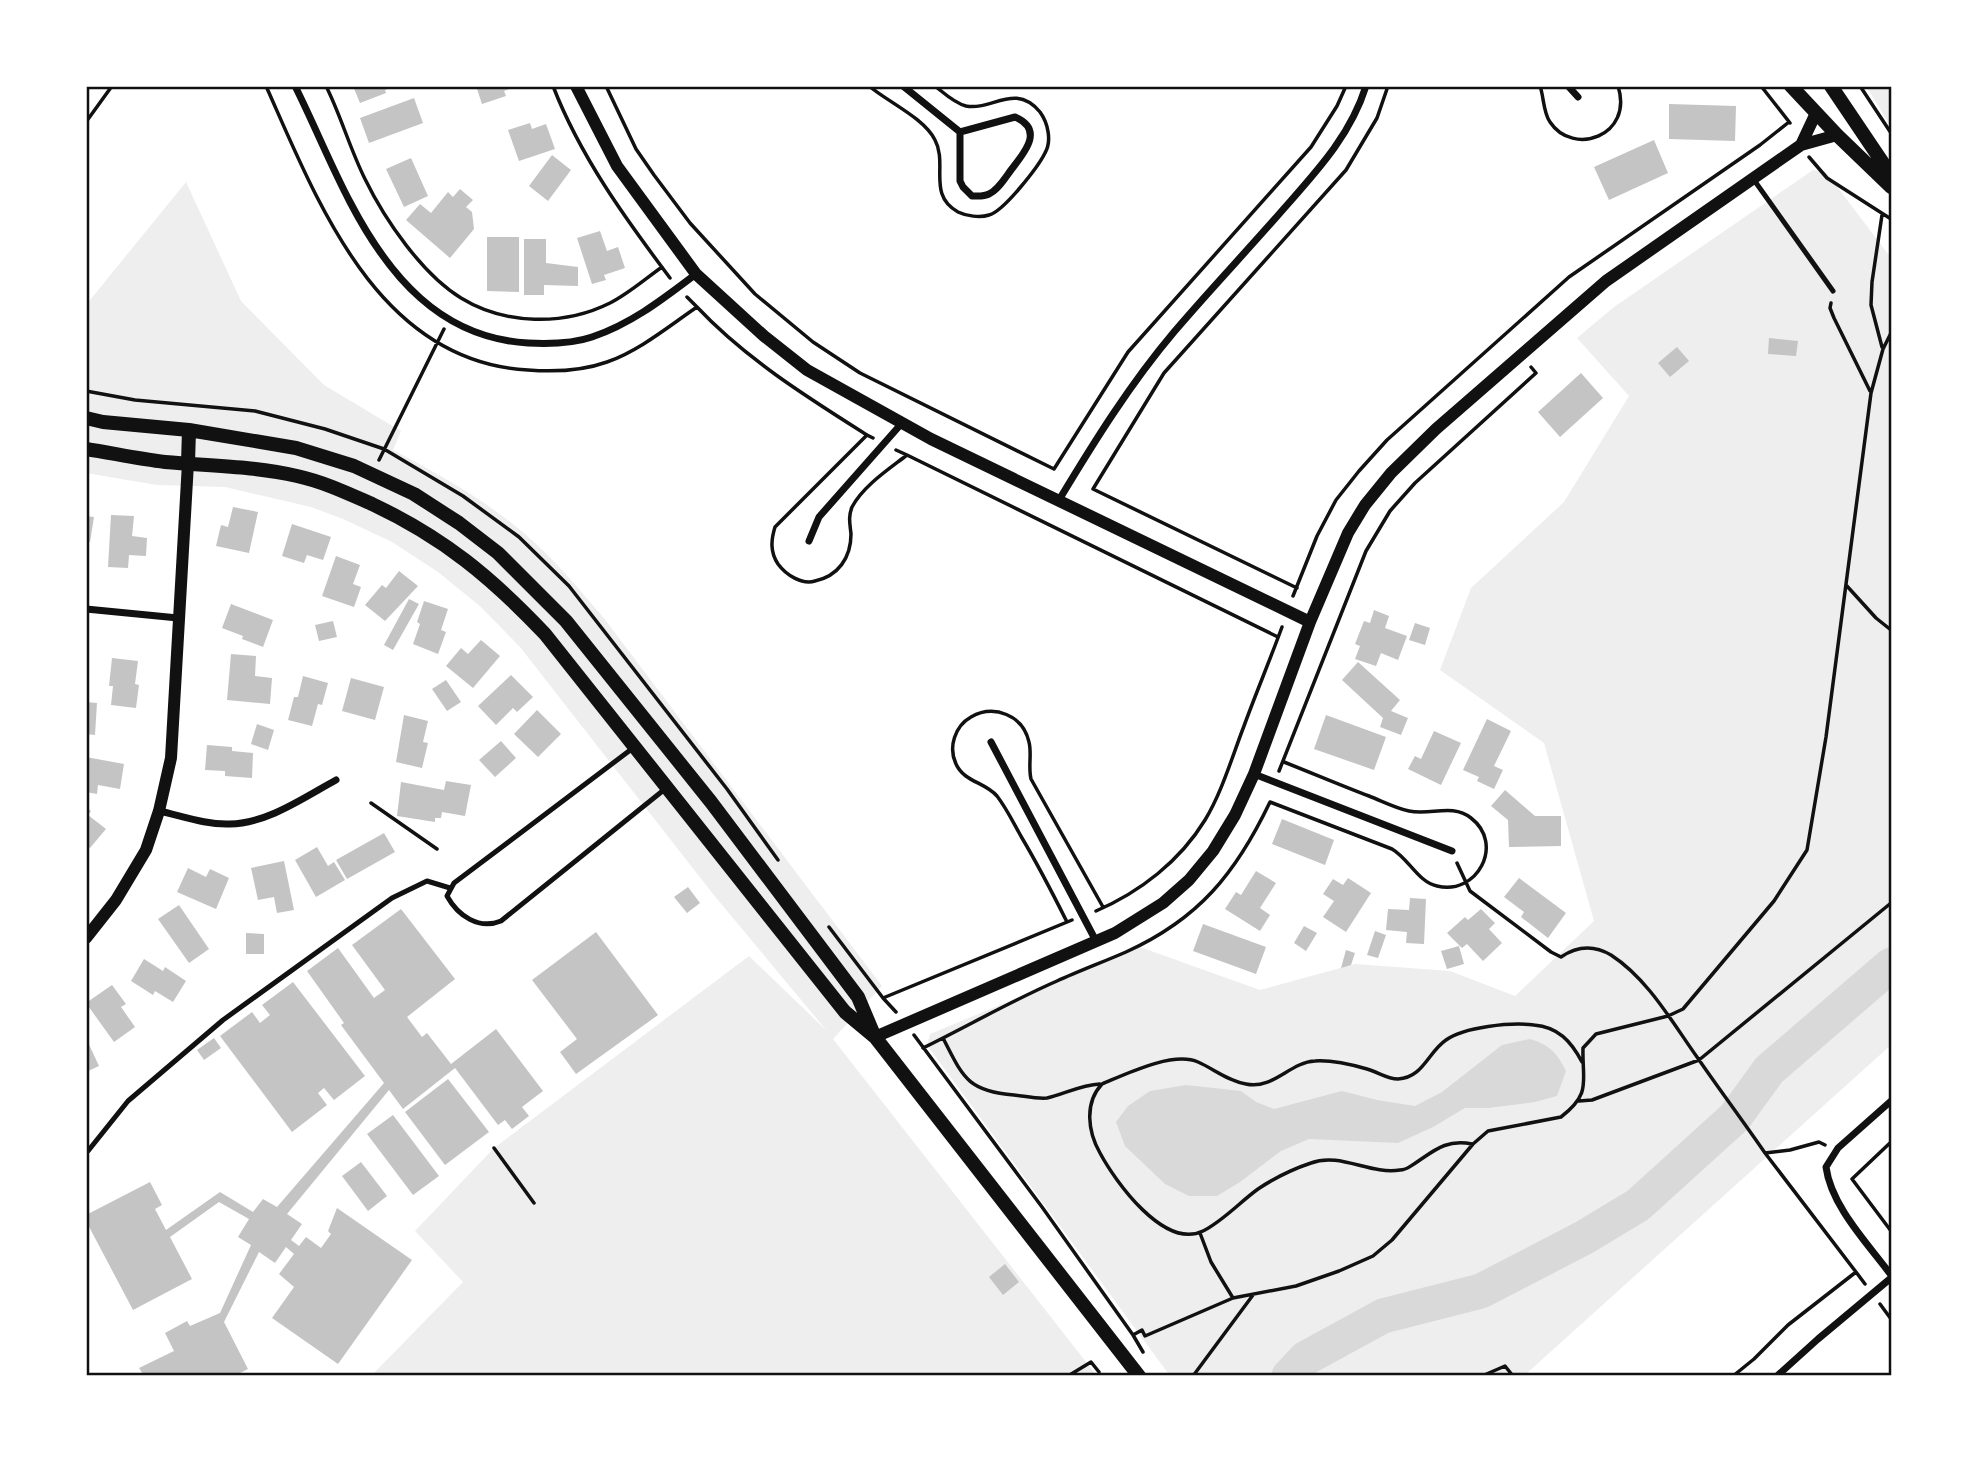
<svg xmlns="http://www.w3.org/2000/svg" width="1977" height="1462" viewBox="0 0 1977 1462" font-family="Helvetica,sans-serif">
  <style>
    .green { fill: #eee }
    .water { fill: #d9d9d9 }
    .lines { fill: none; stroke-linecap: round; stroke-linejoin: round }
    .river { stroke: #d9d9d9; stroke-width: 35 }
    .building { fill: #c4c4c4 }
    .path { stroke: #111; stroke-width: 3.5 }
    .service { stroke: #111; stroke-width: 5 }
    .minor { stroke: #111; stroke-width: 7 }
    .tertiary { stroke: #111; stroke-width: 12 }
    .secondary { stroke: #111; stroke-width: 14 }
    .neatline { fill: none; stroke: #111; stroke-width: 2.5 }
  </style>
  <rect width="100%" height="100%" fill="#fff"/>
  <path class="green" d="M1866 86H1891V127Z
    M1813 170 1826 172 1891 258V1045L1526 1374 1521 1376H1170L927 1045 930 1034 1140 947 1260 990 1355 964 1450 971 1515 996 1594 921 1544 743 1440 670 1471 588 1564 502 1629 396 1577 338 1614 307Z
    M186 182 241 301 324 385 401 431 393 450C439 474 485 500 525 534 554 559 578 588 603 617L882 986 833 1039 1097 1376H371L463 1282 415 1231 494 1148 749 956 827 1031 713 894 520 647 481 607 438 572 392 542 343 519 311 507 225 487 157 485 86 473V305Z"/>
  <path class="water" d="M1530 1039C1550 1045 1557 1053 1566 1071L1557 1096 1535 1102 1488 1108H1465L1433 1127 1398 1143 1309 1139 1281 1151 1240 1182 1217 1196H1189L1165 1184 1125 1146 1116 1122 1128 1106 1150 1091 1186 1085 1241 1091 1256 1102 1274 1109 1342 1091 1377 1100 1415 1106 1442 1092 1502 1045Z"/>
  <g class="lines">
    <path class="river" d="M1289 1376 1306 1358 1383 1316 1481 1291 1585 1237 1638 1205 1735 1117 1769 1070 1891 965"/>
  </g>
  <path class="building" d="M353 86H396L385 90 386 93 360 103Z
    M476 86H517L504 91 506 96 482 104Z
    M414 98 423 123 369 143 360 118Z
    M1669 104 1736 106 1735 141 1669 139Z
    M530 123 532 129 546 124 555 149 519 161 508 130Z
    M1654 140 1668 173 1609 200 1594 167Z
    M552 155 571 170 548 201 529 186Z
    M411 158 428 196 404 207 386 169Z
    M460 189 473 200 466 207 472 212 474 229 450 258 406 220 420 204 431 213 448 192 453 197Z
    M600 231 607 251 618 247 625 268 604 275 606 280 592 284 577 238Z
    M487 237H519V292L487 291Z
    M524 239H546V263L578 267V286L544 285V295H524Z
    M1769 338 1798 341 1796 356 1768 354Z
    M1677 347 1689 361 1670 377 1658 363Z
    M1581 373 1603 398 1560 437 1538 412Z
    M233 507 258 512 249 553 216 546 221 525 228 527Z
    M111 515 134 516 132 536 147 538 146 556 129 555 128 568 108 567Z
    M86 516 94 517 90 542 86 541Z
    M292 524 331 537 323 560 307 555 304 563 282 556Z
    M336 556 360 565 353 584 361 587 354 607 322 596Z
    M399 571 418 586 385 621 365 605 382 585 386 588Z
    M409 599 419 604 393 650 384 645Z
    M424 601 448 609 441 630 446 632 438 654 413 644 420 624 417 622Z
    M231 604 273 620 263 647 242 639 243 636 222 628Z
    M1374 610 1389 616 1385 628 1407 636 1398 660 1381 653 1376 666 1355 659 1360 646 1355 644 1364 621 1370 623Z
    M333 621 337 637 319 641 315 625Z
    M1415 623 1430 628 1425 645 1409 640Z
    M481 640 500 656 473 688 446 666 461 648 468 654Z
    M231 654 256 656 255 676 272 678 270 704 227 700Z
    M112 658 138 661 135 684 139 685 136 708 111 705 113 686H109Z
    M1358 662 1400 700 1391 711 1408 718 1401 735 1380 727 1383 718 1342 680Z
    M511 675 533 697 517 712 513 708 496 725 478 706Z
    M303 676 328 683 322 705 318 704 312 726 288 720 294 697H298Z
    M351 678 384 687 375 720 342 711Z
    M446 680 461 702 447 711 432 689Z
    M86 702 97 703 95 735 86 734Z
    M537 710 561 734 538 757 514 734Z
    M404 715 428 721 423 742 428 743 422 768 396 762Z
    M1326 715 1386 737 1374 770 1314 749Z
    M1487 719 1511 731 1494 766 1503 770 1494 789 1477 781 1479 777 1463 770Z
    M257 724 274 730 268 750 251 744Z
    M1434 731 1461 743 1441 785 1408 769 1415 756 1421 759Z
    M501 741 516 758 495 777 479 760Z
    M207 745 232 747V751L253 753 252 778 225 776V771L205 770Z
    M86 757 124 764 120 789 98 785 97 794 86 792Z
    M446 781 471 785 465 816 442 812 441 818H435V822L397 816 401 782 444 790Z
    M1505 790 1535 816H1561V846L1509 847 1508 820 1491 806Z
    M86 807 91 811 88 815 106 829 90 848 86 845Z
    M1282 819 1334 840 1325 865 1272 844Z
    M384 833 395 852 347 879 336 860Z
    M317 847 328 866 334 862 345 880 316 897 295 860Z
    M284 861 294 910 277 913 274 897 258 900 251 868Z
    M188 868 206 877 210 869 229 878 216 909 177 892Z
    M1256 871 1276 883 1260 908 1270 915 1260 931 1225 909 1236 892 1241 895Z
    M1348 878 1371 893 1346 932 1323 917 1334 901 1323 894 1333 879 1343 885Z
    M1519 878 1566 913 1548 938 1521 917 1524 912 1504 897Z
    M688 887 700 903 687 913 674 897Z
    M1410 898 1426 899 1424 944 1406 943 1407 932 1386 930 1388 909 1409 910Z
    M179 905 209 949 189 963 158 919Z
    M401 909 455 979 407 1017 422 1037 427 1033 451 1064 496 1029 543 1091 522 1107 529 1116 512 1129 505 1120 498 1125 455 1068 403 1109 389 1090 287 1214 302 1224 291 1240 299 1246 306 1237 321 1248 331 1234 328 1231 337 1208 412 1260 338 1364 272 1318 294 1287 279 1274 294 1254 286 1247 275 1263 259 1252 224 1322 248 1369 234 1376H144L139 1368 174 1351 165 1333 187 1321 190 1326 220 1313 251 1245 238 1237 249 1219 219 1202 170 1237 192 1279 133 1310 86 1221V1215L150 1182 162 1205 155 1209 166 1230 220 1192 253 1212 263 1199 277 1207 384 1083 341 1025 344 1023 307 971 338 948 374 998 385 990 352 945Z
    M1481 909 1495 923 1489 929 1502 943 1483 961 1467 944 1462 948 1447 933 1465 917 1468 920Z
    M1203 924 1266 947 1256 974 1193 951Z
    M1304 926 1317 933 1306 951 1294 943Z
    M1375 931 1386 935 1378 958 1367 955Z
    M596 932 658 1015 576 1074 560 1052 577 1039 532 980Z
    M246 933 264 934V954H246Z
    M1459 946 1464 964 1447 969 1441 951Z
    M1346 950 1355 953 1351 965 1341 968Z
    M144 959 163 971 165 967 186 981 173 1002 155 991 153 995 131 981Z
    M293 982 365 1076 334 1100 324 1088 318 1093 327 1105 292 1132 220 1036 252 1012 260 1023 270 1015 262 1005Z
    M112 985 126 1004 121 1007 135 1027 114 1042 86 1003Z
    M86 1038 99 1066 86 1072Z
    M214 1038 221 1048 204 1060 197 1050Z
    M448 1079 489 1132 445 1165 405 1112Z
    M393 1115 439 1176 413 1195 367 1134Z
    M361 1162 387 1196 368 1211 342 1176Z
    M1005 1264 1019 1282 1003 1295 989 1277Z"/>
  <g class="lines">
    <path class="path" d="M266 86C318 203 378 362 528 370 554 372 582 371 607 362 639 351 669 326 697 307L687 297
      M326 86C341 116 350 149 365 179 385 220 422 274 461 298 505 325 564 326 610 303 628 294 645 279 662 267
      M553 86C580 156 625 218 670 278
      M606 86 636 149 654 175 690 223 755 294 813 342 860 373 1054 469
      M869 86C888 102 924 118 935 140 948 164 927 195 958 212 966 216 980 218 989 215 1004 211 1038 167 1045 153 1052 141 1048 123 1040 112 1015 82 992 111 966 106 954 103 944 93 935 86
      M1540 86C1544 97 1543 112 1550 122 1573 157 1634 136 1618 86
      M1761 86 1790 123
      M1860 86 1891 133
      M86 122 112 86
      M1809 157 1827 178 1891 219
      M1882 215 1872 282 1871 305 1882 347
      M1831 303 1830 308 1834 318 1870 391
      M697 307C746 359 807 397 867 435
      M86 391 135 400 255 411 325 429 384 449 463 496 519 537 569 586 727 789 778 860
      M873 438 867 435 775 527C771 540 770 552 778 564 786 575 802 585 815 581 838 576 851 558 851 534 850 524 848 517 852 507 863 486 889 469 907 455L1278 637
      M896 450 907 455
      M379 460 444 329
      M1054 469 1128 352 1311 147 1337 106 1346 86
      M1846 585 1876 618 1891 630
      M1297 588 1093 489 1164 373 1346 170 1377 118 1388 86
      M1293 596 1317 536 1336 500 1359 471 1387 440 1569 277 1760 145 1789 122
      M1279 771 1366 551 1390 511 1415 483 1536 373 1531 367
      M371 803 437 849
      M1457 863 1470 891 1551 952 1561 957C1577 946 1594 945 1611 955 1648 979 1672 1022 1697 1057 1719 1089 1743 1121 1765 1153L1790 1150 1819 1142 1825 1145
      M1096 911C1140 892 1180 861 1205 820 1222 792 1232 757 1244 726 1256 693 1270 660 1282 627
      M1067 922C1053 894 1038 865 1022 838 1014 824 1007 809 997 796 985 782 964 782 956 764 948 747 955 726 971 717 994 704 1023 715 1029 742 1032 754 1028 766 1031 779L1103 907
      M829 927 883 998
      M896 1012 883 998 1072 920
      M914 1035 1042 1207 1133 1335 1143 1352
      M943 1038C963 1077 967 1091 1014 1095 1024 1096 1037 1099 1047 1098 1065 1094 1080 1085 1100 1084
      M923 1048C968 1026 1011 1001 1057 981 1079 971 1103 962 1126 952 1199 919 1236 873 1270 802L1392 849C1409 859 1418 882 1437 886 1477 896 1505 844 1471 818 1452 803 1430 816 1409 811 1395 808 1382 801 1369 796 1340 785 1312 773 1284 762
      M1579 1101 1592 1100 1699 1060 1891 903
      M1891 1142 1852 1179 1891 1231
      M1472 1144C1446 1139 1435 1150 1414 1164 1409 1167 1406 1170 1400 1170 1370 1175 1340 1152 1311 1163 1293 1169 1273 1179 1258 1189 1240 1202 1223 1221 1203 1231 1164 1250 1115 1181 1100 1153 1088 1132 1084 1103 1102 1084 1126 1074 1173 1051 1198 1062 1214 1069 1228 1081 1246 1084 1273 1090 1290 1062 1315 1061 1330 1060 1353 1065 1367 1069 1378 1072 1387 1079 1398 1079 1423 1078 1428 1052 1446 1040 1464 1027 1511 1022 1534 1025 1558 1027 1571 1041 1582 1062
      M494 1148 534 1203
      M1200 1233 1211 1262 1233 1298
      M1856 1272 1865 1284
      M1880 1304 1891 1319
      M1133 1335 1142 1330 1145 1336 1233 1298 1296 1286 1339 1271 1373 1256 1392 1240 1473 1144 1488 1131 1561 1117C1592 1093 1582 1082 1583 1048L1596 1034 1668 1016 1683 1009 1774 901 1807 850 1826 737 1871 393 1883 349 1891 333
      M1068 1376 1091 1362 1099 1372
      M1193 1376 1253 1295
      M1482 1376 1505 1366 1513 1376
      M1733 1376 1754 1359 1788 1325 1856 1272 1765 1153"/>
    <path class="service" d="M1754 180 1833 291
      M633 748 454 883 447 896C458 916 479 930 501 921L665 789
      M88 1151 128 1101 223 1020 392 898 427 881 450 888"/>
    <path class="minor" d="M295 86C314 124 330 164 350 202 388 275 440 338 528 343 549 344 572 344 592 337 631 324 663 299 696 274
      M903 86 960 132
      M1568 86 1578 97
      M1015 117C1045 130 1024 153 1011 170 1005 178 998 190 989 194 983 197 978 196 972 196L963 187 960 181V132Z
      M1059 500C1094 442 1130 384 1174 332 1208 292 1245 253 1280 213 1315 173 1350 137 1366 86
      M809 541 819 517 902 423
      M86 609 178 618
      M991 742 1096 941
      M1254 774 1452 851
      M159 811C182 816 206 825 230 824 268 823 303 798 336 780
      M1891 1101 1838 1148 1826 1167C1831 1206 1868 1244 1891 1275
      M1777 1376 1818 1339 1891 1278"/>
    <path class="tertiary" d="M576 86 617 166 696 274 764 336 807 370 931 439 1310 622
      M1801 145 1816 113
      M86 938 116 900 146 850 159 811 171 758 188 463
      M875 1037 1115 933 1163 903 1189 880 1213 851 1235 815 1254 774 1310 622 1348 533 1365 505 1391 473 1436 429 1606 281 1801 145 1837 135"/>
    <path class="secondary" d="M1791 86 1837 135 1891 187
      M1831 86 1891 175
      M86 418 103 422 189 430 296 448 354 466 414 494 459 523 498 553 566 621 711 802 858 997 874 1035
      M86 449C112 453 138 459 165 462 209 466 254 466 297 476 324 482 347 493 372 504 444 538 491 577 545 634L845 1012 875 1037 1139 1376
      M188 463 189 430"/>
  </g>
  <rect width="1977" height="1462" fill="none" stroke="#ffffff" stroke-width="175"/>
  <rect x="88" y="88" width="1802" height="1286" class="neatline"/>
</svg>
